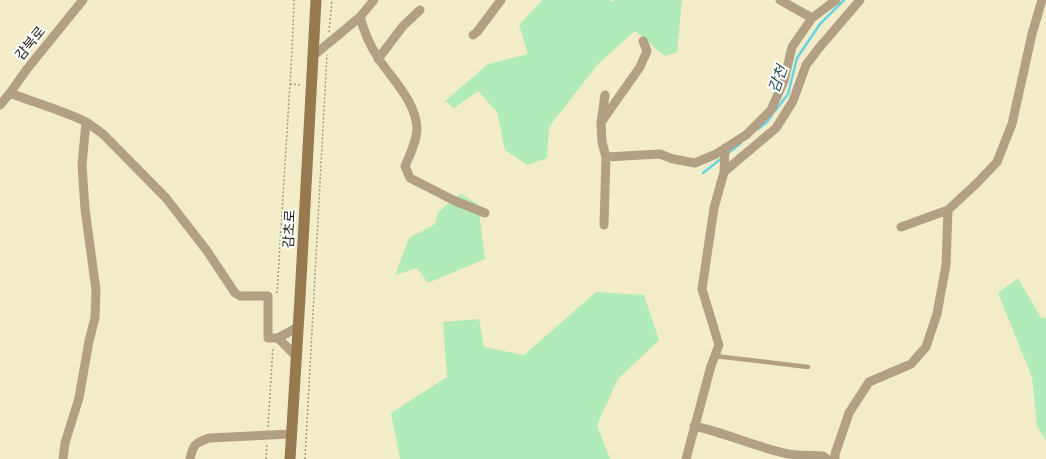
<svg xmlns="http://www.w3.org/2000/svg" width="1046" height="459" viewBox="0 0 1046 459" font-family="'Crimson Pro','Noto Sans KR',serif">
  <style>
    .green { fill: #b0ebb9 }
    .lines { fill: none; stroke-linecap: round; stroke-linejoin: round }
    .stream { stroke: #68d4e3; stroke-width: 2.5 }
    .path { stroke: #a09c81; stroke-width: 1.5; stroke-dasharray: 2 2; stroke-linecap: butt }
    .service { stroke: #b39f83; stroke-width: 4.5 }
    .minor { stroke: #b39f83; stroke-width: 9 }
    .secondary { stroke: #97794f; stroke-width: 11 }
    .labels { text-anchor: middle; stroke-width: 4; stroke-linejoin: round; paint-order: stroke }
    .street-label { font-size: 14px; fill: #201e11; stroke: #fff }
    .water-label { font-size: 15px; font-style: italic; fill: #1f4e55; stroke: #fff }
  </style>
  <rect width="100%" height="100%" fill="#f2ecc8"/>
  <path class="green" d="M542 0H609L612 2 614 0H682L677 52 665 56 635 31 598 64 549 127 547 158 527 165 505 150 497 112 478 91 454 108 445 101 488 64 528 54 519 25Z
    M460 194 478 204 485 259 428 283 417 268 395 275 409 238 435 224 438 212Z
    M1018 278 1041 318H1046V440L1037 427 1032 377 998 293Z
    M596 292 644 295 659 340 618 379 597 425 610 459H400L391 413 447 377 443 322 479 319 484 347 524 355Z"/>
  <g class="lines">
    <path class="stream" d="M775 111 788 94 797 58 820 24 844 0
      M758 129 767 122 772 115
      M727 154 741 143
      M703 173 722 158"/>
    <path class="path" d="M329 32 332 0
      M290 84 302 85
      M277 293 292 51 294 0
      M268 427 273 347
      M266 459 267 443
      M305 459 327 55"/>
    <path class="service" d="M715 356 808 367"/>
    <path class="minor" d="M780 0 812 18
      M360 17C364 31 369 44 377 56 391 79 415 99 417 128 417 140 410 155 405 166L410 178 455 201 485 213
      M473 35 477 32 501 0
      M313 56 360 17 374 0
      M378 59 403 26 420 10
      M10 93C35 103 62 110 86 122L82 165 85 209 96 290 95 318 89 341 79 398 65 443 63 459
      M0 105 10 93 27 69 83 0
      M602 121 640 67 647 51 643 41
      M86 122 103 134 166 198 207 251 235 293 240 296H268V338H278
      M606 157 660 154 673 159 695 163 716 154 746 135 771 110 784 81 792 47 812 18 836 0
      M724 172 776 128 793 101 806 65 819 48 860 0
      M604 225 606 157 602 142 601 123 605 95
      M901 227 948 210
      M296 356 278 338 298 327
      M694 426C727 433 757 448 789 454 800 456 812 455 823 456L827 459
      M190 459C193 445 195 443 209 438L291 434
      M686 459 711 366 719 345 702 289 714 208 724 172 725 148
      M835 459V454L849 413 869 382 911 364 926 347 937 314 946 265 948 210 976 184 997 162 1012 124 1032 34 1042 0"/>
    <path class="secondary" d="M290 459 300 298 316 0"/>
  </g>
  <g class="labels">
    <g class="street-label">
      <text transform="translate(30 43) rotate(-51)" y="5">감북로</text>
      <text transform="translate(289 229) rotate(-87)" y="5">감초로</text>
    </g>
    <g class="water-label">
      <text transform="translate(778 79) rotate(-70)" y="5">감천</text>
    </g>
  </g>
</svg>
